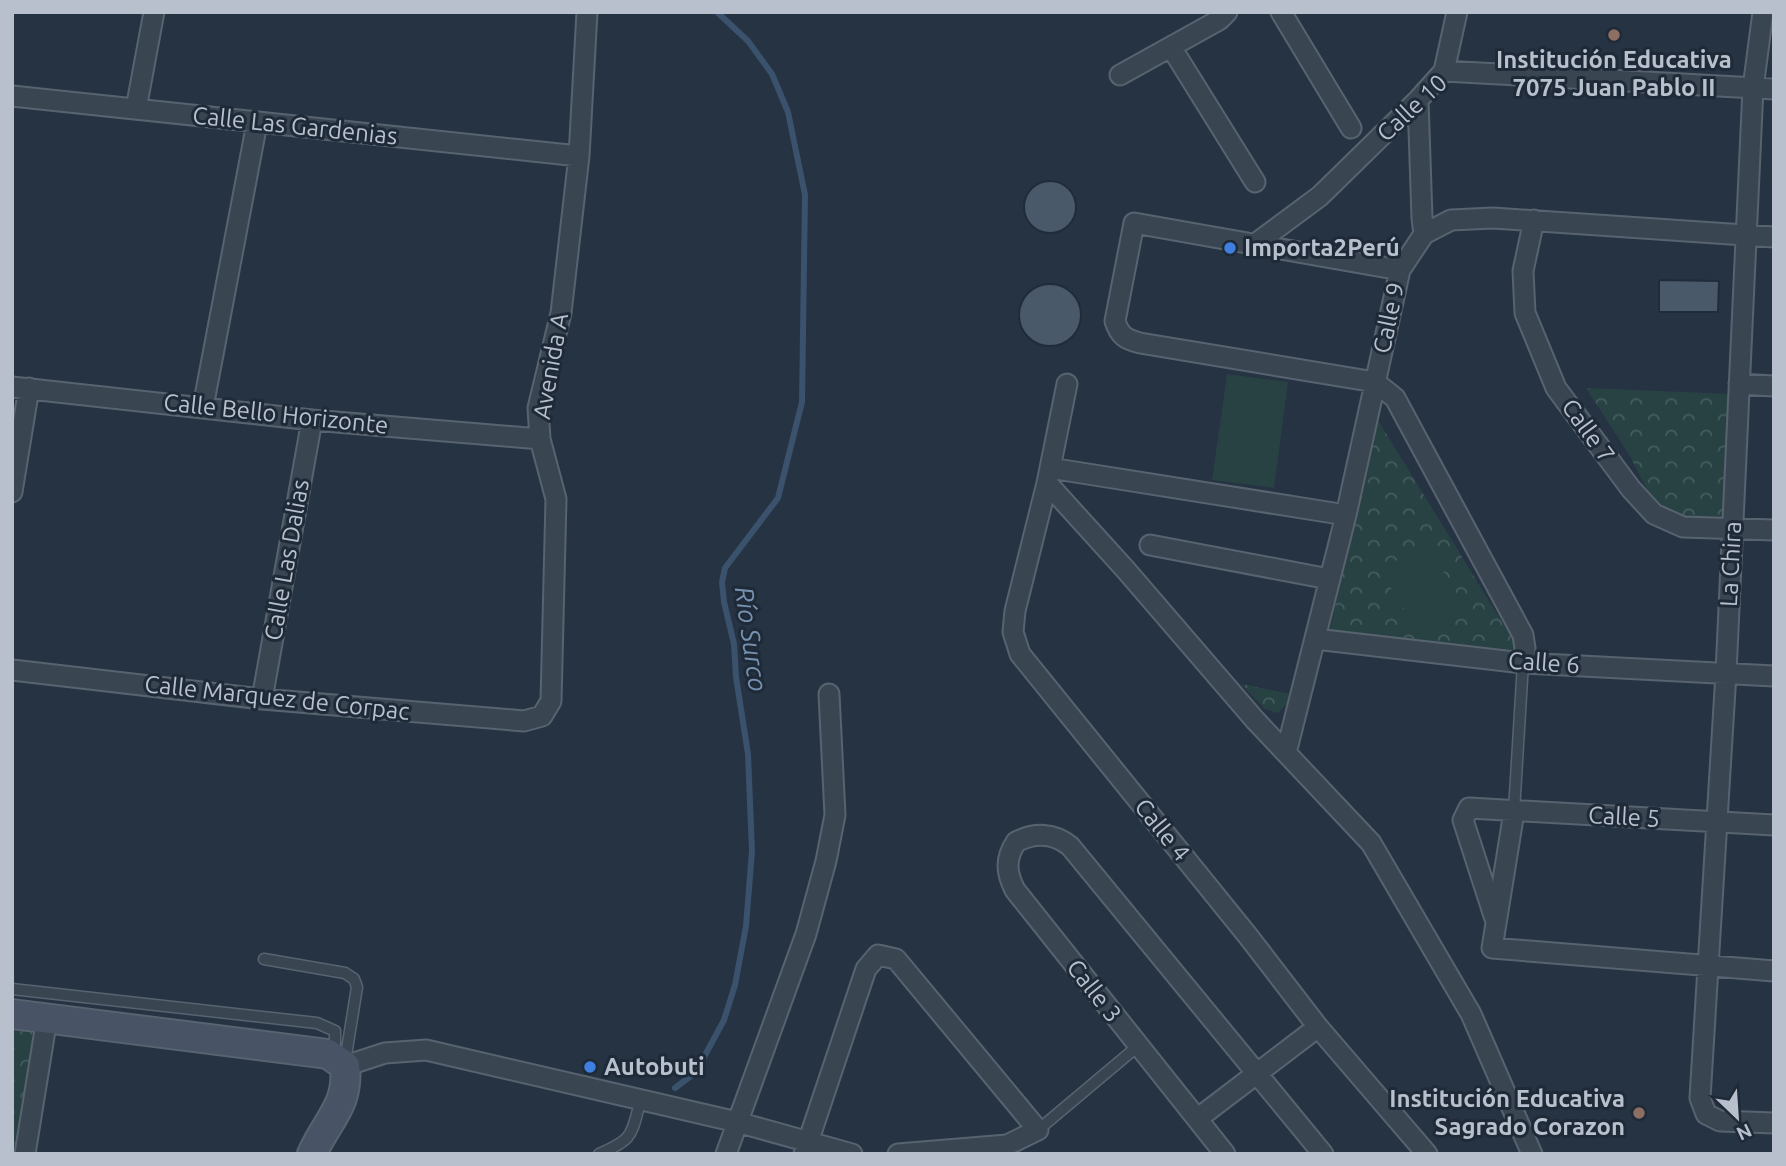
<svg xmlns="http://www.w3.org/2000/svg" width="1786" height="1166" viewBox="0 0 1786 1166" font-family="Ubuntu,sans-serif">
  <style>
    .park { fill: url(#park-crowns) }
    .pitch { fill: #284244 }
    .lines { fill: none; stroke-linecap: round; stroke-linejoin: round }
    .stream { stroke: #3b526c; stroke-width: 6 }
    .building { fill: #4a5969; stroke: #212c3a; stroke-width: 2 }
    .lane-casing { stroke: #586370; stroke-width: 13 }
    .street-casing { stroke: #586370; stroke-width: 23 }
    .secondary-casing { stroke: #586370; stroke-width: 32 }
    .lane { stroke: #3a4552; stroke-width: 10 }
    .street { stroke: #3a4552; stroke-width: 19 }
    .secondary { stroke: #485465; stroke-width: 28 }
    .education-dot { fill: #8d6e63; stroke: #1f2a38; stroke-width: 2.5 }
    .shop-dot { fill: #3f7fe0; stroke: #1f2a38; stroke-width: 2.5 }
    .labels { text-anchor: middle; stroke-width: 6; stroke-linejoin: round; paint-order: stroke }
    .poi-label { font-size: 24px; font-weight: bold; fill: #b7c0cc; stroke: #1f2a38; text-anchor: start }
    .street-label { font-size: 24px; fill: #b7c0cc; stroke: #1f2a38 }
    .water-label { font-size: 26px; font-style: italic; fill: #7792b0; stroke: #1f2a38 }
  </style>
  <defs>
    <pattern id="park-crowns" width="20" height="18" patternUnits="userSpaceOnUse" patternTransform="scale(1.75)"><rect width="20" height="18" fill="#284244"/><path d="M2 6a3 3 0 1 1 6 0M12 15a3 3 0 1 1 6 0" fill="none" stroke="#455c5e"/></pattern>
  </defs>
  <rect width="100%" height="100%" fill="#263343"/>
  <path class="park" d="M1586 388 1730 394 1723 526 1681 519 1665 512 1651 498 1630 456Z
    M1376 417 1521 653 1329 635Z
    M1241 684 1290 694 1288 703 1278 713 1265 709Z
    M12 1027 29 1029 35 1033 36 1040 15 1154H12Z"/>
  <path class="pitch" d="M1227 374 1288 382 1274 488 1212 480Z
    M1426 543 1468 612 1423 640 1380 570Z"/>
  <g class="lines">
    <path class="stream" d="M675 1088 696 1072 724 1020 735 985 746 926 752 851 748 754 736 677 734 644 724 602 722 582 725 568 778 498 802 402 805 195 788 112 772 74 748 41 717 12"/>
  </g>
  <path class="building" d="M1024 207a26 26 0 1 1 52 0a26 26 0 1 1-52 0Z
    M1659 280 1719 281 1718 312H1659Z
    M1019 315a31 31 0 1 1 62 0a31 31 0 1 1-62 0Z"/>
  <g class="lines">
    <defs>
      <path id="lane" d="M1514 811 1523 663
        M264 959 345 973 354 979 357 987 345 1062
        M12 989 317 1023 335 1031V1043L330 1052
        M1038 1130 1138 1046
        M599 1154C635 1139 631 1134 641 1099"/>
      <path id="street" d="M1281 12 1351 128
        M1763 12 1753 88 1726 673 1700 1098 1706 1114 1720 1121 1774 1123
        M1171 47 1255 182
        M1444 71 1774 89
        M1120 75 1219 20 1227 12
        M12 96 579 156
        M1418 100 1422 218 1424 234
        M136 109 154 12
        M1534 220 1523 271 1525 313 1556 388 1631 489 1654 514 1683 527 1774 530
        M1254 245 1320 196 1418 100 1444 71 1457 12
        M1400 270 1134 223 1115 321C1120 336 1125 339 1140 343L1375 382 1395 398 1523 635 1525 648 1523 663
        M1067 384 1047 483 1015 611 1013 632 1020 654 1248 936 1318 1027 1427 1154
        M1739 384 1774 386
        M12 387 312 420 540 439
        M203 407 257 123
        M1050 468 1346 515
        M1047 483 1125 569 1255 720 1371 843 1471 1014 1532 1154
        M12 492 29 388
        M1150 545 1329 579
        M1315 639 1523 663 1774 676
        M12 670 262 699 524 721 542 716 551 701 556 499 540 439 538 408 561 313 579 156 587 12
        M262 699 312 420
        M1286 753 1346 515 1400 270 1424 234 1451 220 1493 218 1774 237
        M1514 812 1492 948 1774 971
        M1496 922 1463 820 1469 808 1774 825
        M345 1066 385 1053 426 1050 737 1122 852 1154
        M1197 1119 1318 1027
        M25 1154 47 1018
        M726 1154 806 934 826 861 835 815 829 694
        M804 1154 866 969 878 955 896 959 1038 1130 1007 1145 898 1154
        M1225 1154 1015 890C1006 872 1005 859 1016 842 1035 832 1054 833 1070 846L1323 1154"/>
      <path id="secondary" d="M12 1014 328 1054 345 1066C349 1106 327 1120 312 1154"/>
    </defs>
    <use href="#lane" class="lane-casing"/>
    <use href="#street" class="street-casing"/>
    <use href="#secondary" class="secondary-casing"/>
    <use href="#lane" class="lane"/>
    <use href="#street" class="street"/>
    <use href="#secondary" class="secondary"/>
  </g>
  <g class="education-dot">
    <circle cx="1614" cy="35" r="7"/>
    <circle cx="1639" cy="1113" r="7"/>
  </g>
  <g class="shop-dot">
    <circle cx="1230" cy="248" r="7"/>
    <circle cx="590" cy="1067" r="7"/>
  </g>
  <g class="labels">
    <g class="poi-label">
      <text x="1614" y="68" text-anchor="middle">Institución Educativa<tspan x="1614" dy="28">7075 Juan Pablo II</tspan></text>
      <text x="1244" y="256">Importa2Perú</text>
      <text x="604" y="1075">Autobuti</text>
      <text x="1625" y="1107" text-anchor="end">Institución Educativa<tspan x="1625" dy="28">Sagrado Corazon</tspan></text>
    </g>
    <g class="street-label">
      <text transform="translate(1412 108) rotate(-43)" y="8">Calle 10</text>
      <text transform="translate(295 126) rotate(6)" y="8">Calle Las Gardenias</text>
      <text transform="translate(1389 318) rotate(-78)" y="8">Calle 9</text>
      <text transform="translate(551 366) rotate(-80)" y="8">Avenida A</text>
      <text transform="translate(276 414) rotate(6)" y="8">Calle Bello Horizonte</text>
      <text transform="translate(1588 431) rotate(54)" y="8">Calle 7</text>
      <text transform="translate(287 560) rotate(-80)" y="8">Calle Las Dalias</text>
      <text transform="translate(1731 564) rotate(-87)" y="8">La Chira</text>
      <text transform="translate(1544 663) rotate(4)" y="8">Calle 6</text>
      <text transform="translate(277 698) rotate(6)" y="8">Calle Marquez de Corpac</text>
      <text transform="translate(1624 817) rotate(3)" y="8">Calle 5</text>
      <text transform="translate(1162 830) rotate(51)" y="8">Calle 4</text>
      <text transform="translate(1094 991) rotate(52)" y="8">Calle 3</text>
    </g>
    <g class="water-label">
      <text transform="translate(751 639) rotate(82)" y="9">Río Surco</text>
    </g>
  </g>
  <rect width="1786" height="1166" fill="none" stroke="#b7c0cc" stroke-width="28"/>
  <g transform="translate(1737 1117) rotate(155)" stroke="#1f2a38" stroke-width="5" paint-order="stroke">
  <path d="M0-5L12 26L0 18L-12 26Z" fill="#b7c0cc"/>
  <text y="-10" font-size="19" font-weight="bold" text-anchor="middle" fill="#b7c0cc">N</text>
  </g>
</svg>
